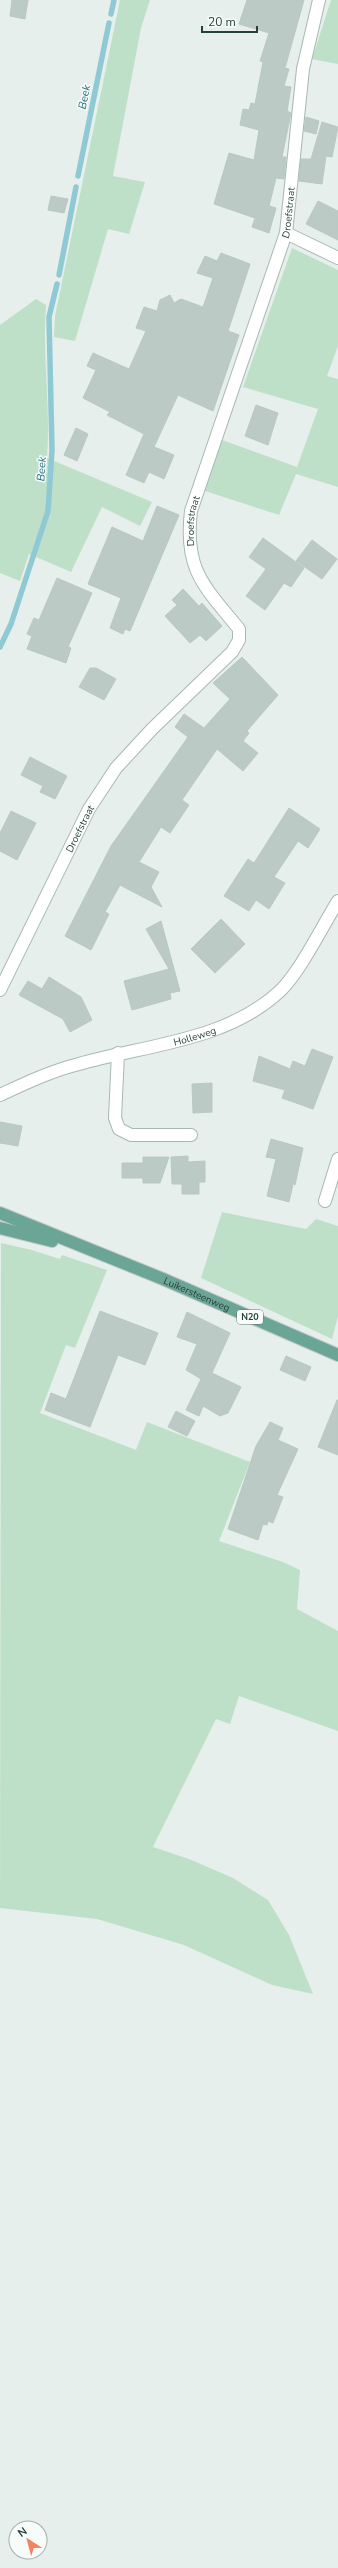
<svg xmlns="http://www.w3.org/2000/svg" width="338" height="2568" viewBox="0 0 338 2568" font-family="'Nunito Sans',sans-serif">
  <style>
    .green { fill: #bfe0c8 }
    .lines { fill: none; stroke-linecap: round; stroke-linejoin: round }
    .stream { stroke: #8ec9d4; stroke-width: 5.5 }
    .building { fill: #bbcac4; stroke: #b8c9c2 }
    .street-casing { stroke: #a8b8b2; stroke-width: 14 }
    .primary-casing { stroke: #c2cac8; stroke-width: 14 }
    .street { stroke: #fff; stroke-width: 12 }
    .primary { stroke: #6aa596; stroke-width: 12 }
    .labels { text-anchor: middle; stroke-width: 3; stroke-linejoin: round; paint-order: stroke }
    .shield { fill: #f7fbf9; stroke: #637a73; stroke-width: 1 }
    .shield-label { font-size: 9px; font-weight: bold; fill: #24423a }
    .street-label { font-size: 10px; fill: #24423a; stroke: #f7fbf9 }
    .water-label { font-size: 11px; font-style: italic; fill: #1c6f80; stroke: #f7fbf9 }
  </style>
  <rect width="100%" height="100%" fill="#e6efeb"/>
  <path class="green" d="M120 0H150L141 28 113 176 145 182 129 234 108 229 75 341 54 337 55 316Z
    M331 0H338V64L312 59Z
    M292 248 338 270V346L327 376 338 379V487L296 474 279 515 205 491 222 440 297 467 318 409 243 387Z
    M36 299 46 305C42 357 51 407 47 458L152 502 140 526 102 507 71 572 29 554 20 581 0 573V325Z
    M222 1212 306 1229 316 1219 338 1226V1316L332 1339 201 1278Z
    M1 1243 32 1250 60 1259 62 1255 107 1270 75 1348 66 1345 40 1413 136 1450 147 1422 250 1462 219 1541 283 1562 300 1570 297 1609 338 1631V1731L239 1696 230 1724 216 1719 153 1847 189 1859 233 1878 268 1900 289 1935 313 1994 272 1985 184 1945 97 1919 0 1908Z"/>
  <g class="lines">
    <path class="stream" d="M111 14 114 0
      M78 176 109 23
      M59 275 76 187
      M0 647 11 624 48 511 52 450 49 317 57 284"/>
  </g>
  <path class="building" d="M12 0H28L25 19 10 16Z
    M247 0H304L285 68 289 69 284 86 291 87 287 111 291 113 282 157H286L284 179 276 178 269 206 276 208 269 233 252 227 255 218 214 204 229 153 254 160 259 130 240 125 243 109 249 110 251 103 255 104 263 62 260 61 269 33 239 24Z
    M306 117 319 121 316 134 304 131Z
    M322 122 338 127 332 157 326 156 322 184 299 181 301 159H311Z
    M51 196 68 199 64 213 48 210Z
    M318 201 338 211V240L306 224Z
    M221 253 250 264 228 331 239 335 213 411 178 395 154 447 174 455 164 479 149 472 144 483 126 475 144 434 107 415 110 412 83 398 96 370 87 366 93 353 129 369 146 331 136 328 144 307 157 311 160 300 170 295 174 303 181 299 203 307 213 278 197 273 205 256 217 261Z
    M256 405 278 413 268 445 245 436Z
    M76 428 88 434 77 461 64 455Z
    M157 506 179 515 130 631 125 629 123 634 110 628 121 598 88 584 112 527 143 541Z
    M263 538 304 568 291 587 284 583 265 610 246 596 266 569 249 557Z
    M312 540 337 559 322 579 296 561Z
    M57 578 92 593 68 647 71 648 66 663 27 649 32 636 27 634 34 618 39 620Z
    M183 589 199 606 202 603 222 626 206 641 200 635 190 643 165 616 177 605 172 600Z
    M242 657 278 695 247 731 249 733 243 741 258 753 243 771 217 749 182 800 189 805 170 833 161 827 139 862 159 872 151 887 162 907 120 885 105 912 109 914 91 950 65 936 111 846 188 737 175 727 184 714 204 728 230 699 213 683Z
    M90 668H96L116 679 104 700 79 687Z
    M30 757 67 776 55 799 40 792 43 786 21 775Z
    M289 808 320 829 308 848 298 841 274 877 285 883 269 909 256 900 249 911 224 896 248 859 254 863Z
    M11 811 36 823 17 860 0 851V833Z
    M221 919 245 944 215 973 191 949Z
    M161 921 180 991 170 993 171 999 132 1010 124 981 169 969 146 929Z
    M49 977 81 997 92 1020 70 1032 63 1019 19 995 28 981 42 989Z
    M312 1049 333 1057 313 1109 282 1098 285 1090 253 1081 259 1056 290 1069 293 1061 305 1066Z
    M212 1083V1112L193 1113 192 1084Z
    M0 1122 22 1126 18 1146 0 1143Z
    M271 1139 303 1148 295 1185 293 1184 289 1202 267 1196 276 1159 266 1157Z
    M188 1156V1162L205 1161V1182H199V1194H182V1184H172L171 1157Z
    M143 1157H169L160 1183H143V1178H122V1163H143Z
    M100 1311 158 1333 145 1365 118 1355 90 1427 45 1410 51 1393 66 1399Z
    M187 1312 230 1333 212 1373 241 1387 228 1413 220 1416 203 1406 199 1416 186 1410 201 1379 186 1370 197 1344 177 1337Z
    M286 1356 311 1367 305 1381 280 1370Z
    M337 1400H338V1455L318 1447Z
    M176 1411 195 1421 187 1436 168 1427Z
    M270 1422 283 1428 278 1440 298 1449 277 1495 283 1497 273 1523 268 1521 267 1525 263 1524 258 1540 228 1529 256 1446Z"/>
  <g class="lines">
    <defs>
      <g id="street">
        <path d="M286 233 338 258"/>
        <path id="s1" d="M0 990 89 809 116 768 152 729 232 652 239 640V629C204 586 184 570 191 511L286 233 303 69 319 0"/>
        <path d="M118 1053 115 1118 119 1129 131 1135H191"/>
        <path id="s2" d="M0 1095C26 1083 51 1071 79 1064 145 1045 228 1041 281 990 301 970 323 925 338 901"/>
        <path d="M325 1201 338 1159"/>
      </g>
      <g id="primary">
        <path id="s3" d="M0 1213 163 1279 338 1355"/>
        <path d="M0 1228 52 1241"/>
      </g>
    </defs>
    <use href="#street" class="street-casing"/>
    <use href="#primary" class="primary-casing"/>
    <use href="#street" class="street"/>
    <use href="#primary" class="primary"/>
  </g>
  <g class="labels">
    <rect class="shield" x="237" y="1310" width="26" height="14" rx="3"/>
    <g class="shield-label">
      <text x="250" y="1320">N20</text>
    </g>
    <g class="street-label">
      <text dy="4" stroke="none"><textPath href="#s1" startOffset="887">Droefstraat</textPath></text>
      <text dy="4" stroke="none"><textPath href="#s1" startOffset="563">Droefstraat</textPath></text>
      <text dy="4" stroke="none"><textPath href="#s1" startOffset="180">Droefstraat</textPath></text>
      <text dy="4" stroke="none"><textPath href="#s2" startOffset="204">Holleweg</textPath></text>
      <text dy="4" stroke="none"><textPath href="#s3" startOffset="213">Luikersteenweg</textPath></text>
    </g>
    <g class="water-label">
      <text transform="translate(84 97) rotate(-79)" y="4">Beek</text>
      <text transform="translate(41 469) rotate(-86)" y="4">Beek</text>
    </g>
  </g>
  <g transform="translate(28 2540) rotate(324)"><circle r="19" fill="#f7fbf9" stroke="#a3b1ad"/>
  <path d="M0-3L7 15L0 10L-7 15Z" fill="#f4845f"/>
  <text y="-6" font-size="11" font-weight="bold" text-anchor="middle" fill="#24423a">N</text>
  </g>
  <path d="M202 26v6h55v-6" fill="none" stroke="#24423a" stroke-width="2"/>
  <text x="208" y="26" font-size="12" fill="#24423a" stroke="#f7fbf9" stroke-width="3" paint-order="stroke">20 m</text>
</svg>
